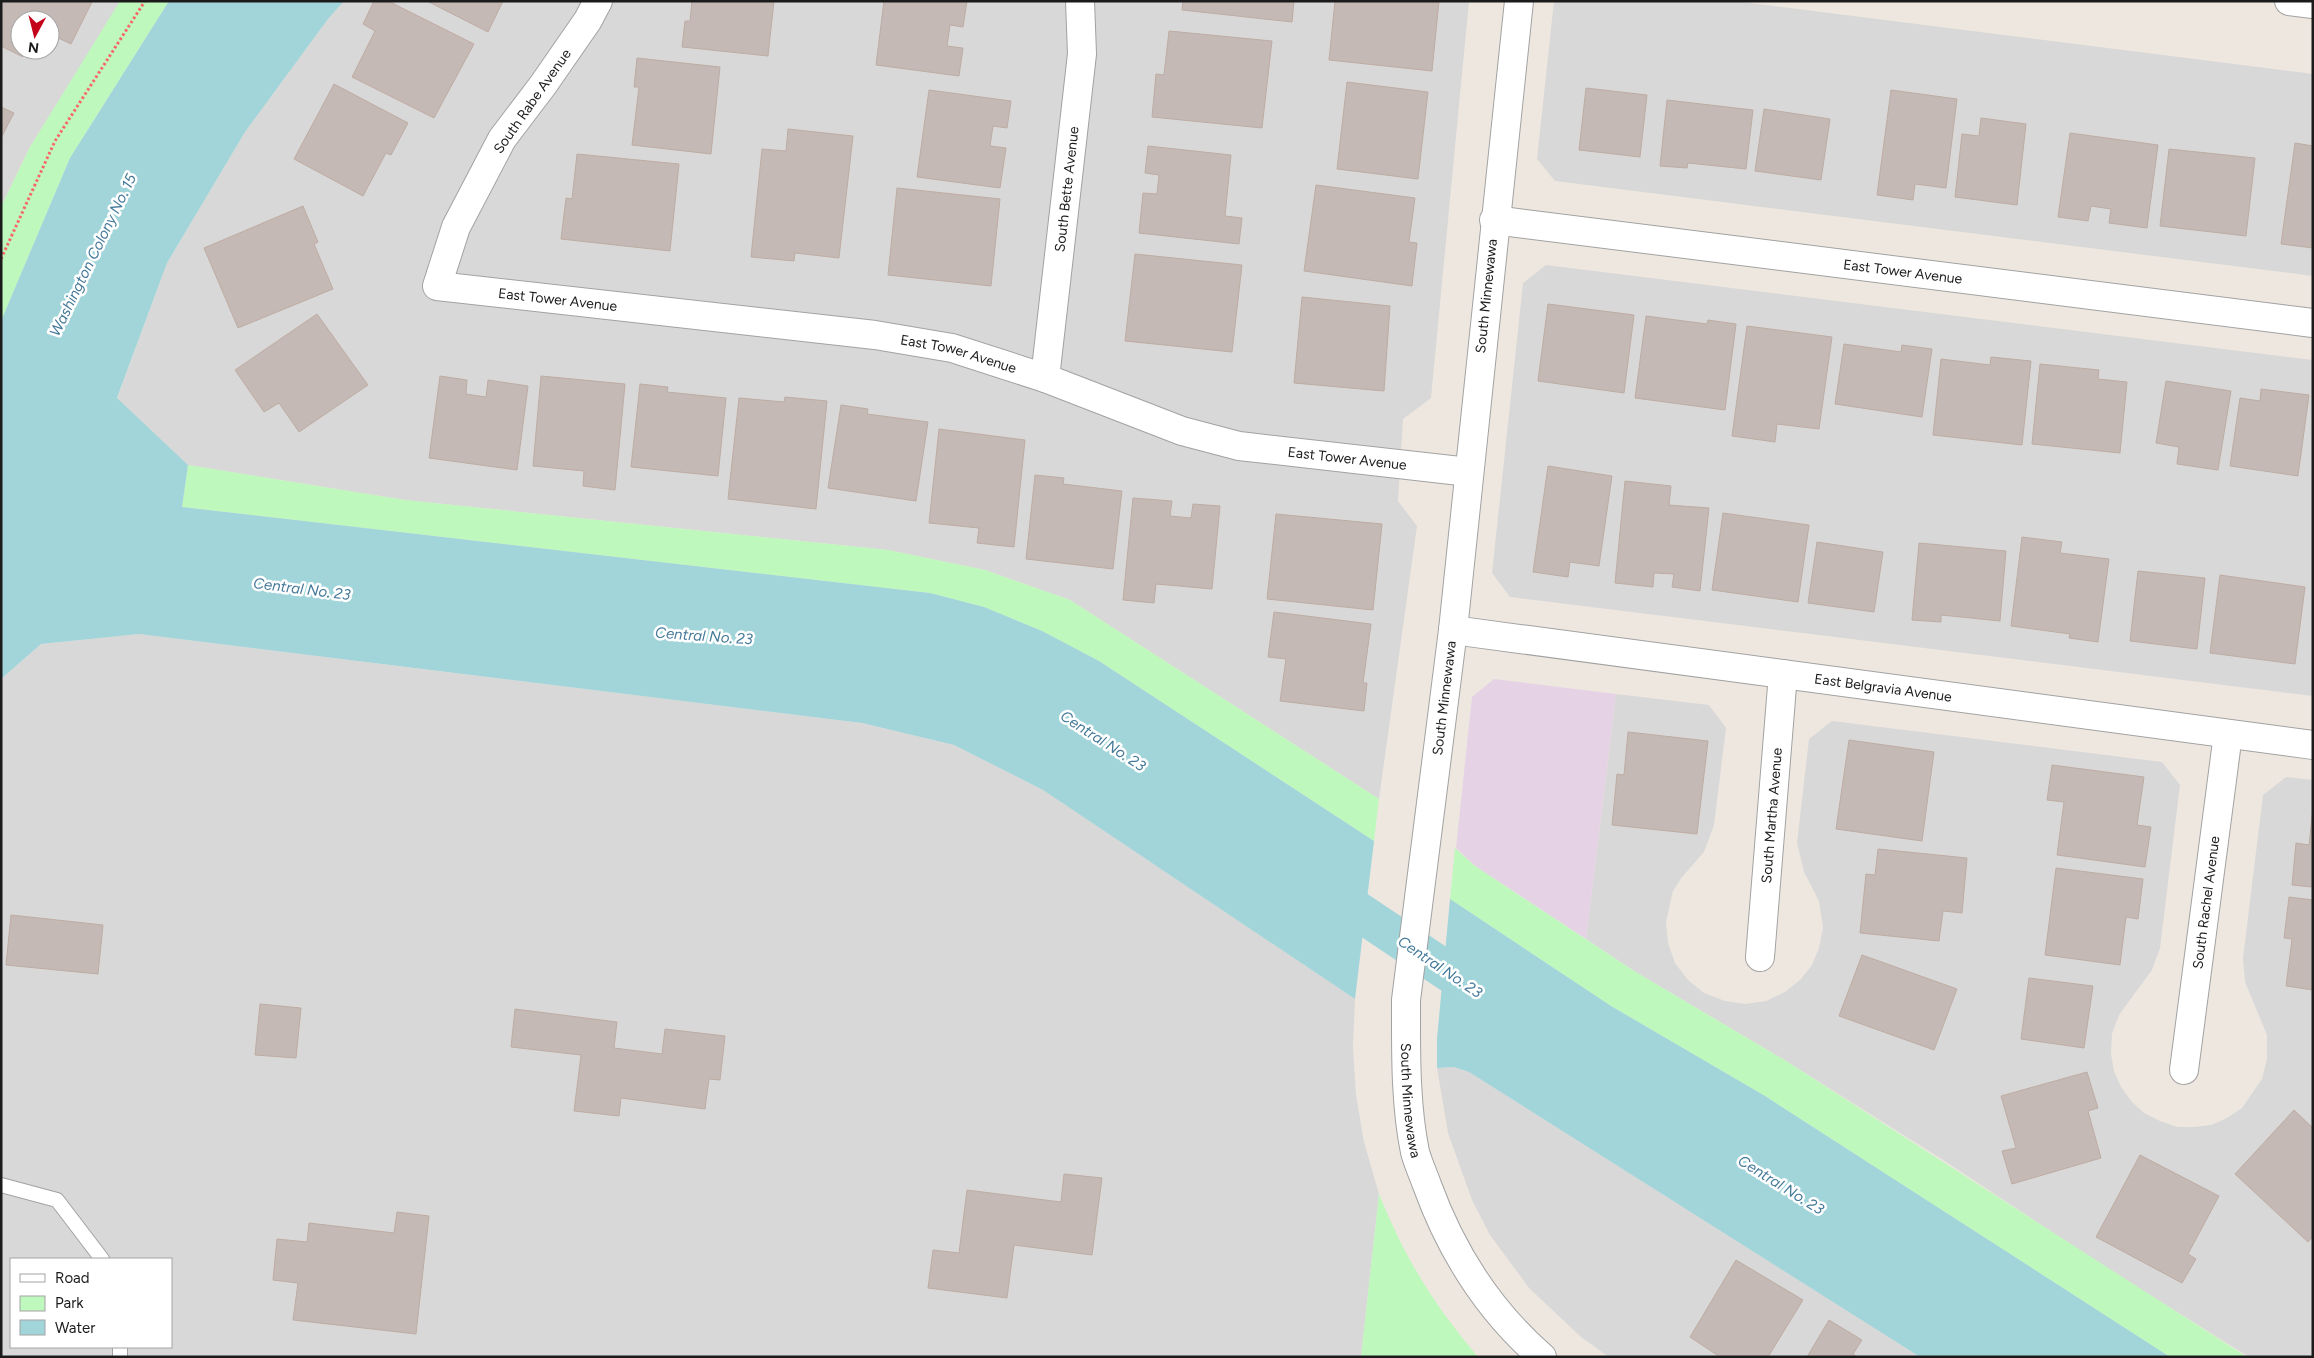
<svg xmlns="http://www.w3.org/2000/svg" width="2314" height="1358" viewBox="0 0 2314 1358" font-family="Figtree,sans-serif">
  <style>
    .residential { fill: #d9d8d8; fill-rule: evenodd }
    .industrial { fill: #e6d2e5 }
    .park { fill: #bff8bc }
    .water { fill: #a1d5da }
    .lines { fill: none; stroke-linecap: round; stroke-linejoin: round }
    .canal { stroke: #a1d5da; stroke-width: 39 }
    .building { fill: #c4b9b4; stroke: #beaca3 }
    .service-casing { stroke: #a2a2a2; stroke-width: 16 }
    .minor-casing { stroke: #a2a2a2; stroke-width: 30 }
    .tertiary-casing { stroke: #a2a2a2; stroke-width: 30 }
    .path { stroke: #f86669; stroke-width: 3; stroke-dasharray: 2.5 2.5; stroke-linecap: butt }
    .service { stroke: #fff; stroke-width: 14 }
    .minor { stroke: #fff; stroke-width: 28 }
    .tertiary { stroke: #fff; stroke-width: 28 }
    .labels { text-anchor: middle; stroke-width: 5; stroke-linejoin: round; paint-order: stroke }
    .street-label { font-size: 14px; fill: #1b1b1b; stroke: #fff }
    .water-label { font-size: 15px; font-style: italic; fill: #447999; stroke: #fff }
  </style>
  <rect width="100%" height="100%" fill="#ede7e0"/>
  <path class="residential" d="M1 1H121L30 147 1 207ZM20 20H50V50H20Z
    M344 1H1469L1431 398 1403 419 1398 501 1417 526 1379 799 1070 600 985 570 888 550 405 500 188 465 117 399 167 263 245 132 328 19Z
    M1554 1H1734L2313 74V276L1555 181 1537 159Z
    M1546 265 2313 360V696L1510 597 1492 573 1523 283Z
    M139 634 862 723 954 745 1043 790 1355 999 1353 1047 1356 1095 1364 1142 1379 1194 1361 1357H1V679L41 644ZM11 1259H171V1347H11Z
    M1616 694 1709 705 1726 728 1714 825 1704 852 1682 877 1673 891 1666 922 1668 943 1675 963 1688 980 1704 993 1725 1001 1745 1004 1766 1001 1785 992 1800 980 1812 965 1819 948 1823 928 1819 901 1804 872 1797 843 1809 739 1832 721 2162 762 2180 785 2160 948 2152 970 2119 1015 2112 1034 2111 1054 2114 1071 2121 1087 2132 1102 2144 1113 2160 1121 2177 1127H2193L2211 1125 2227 1118 2242 1108 2262 1079 2267 1059V1035L2245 982 2243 958 2263 795 2286 777 2313 780V1357H2249L2099 1263 1940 1158 1786 1061 1634 971 1586 939Z
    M1454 1067 1469 1072 1920 1357H1609L1581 1337 1529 1288 1490 1235 1472 1200 1448 1133 1437 1068Z"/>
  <path class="industrial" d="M1494 679 1616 694 1586 939 1475 866 1456 848 1472 697Z"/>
  <path class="park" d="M120 1H169L70 158 1 321V207L30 147Z
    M188 465 405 500 888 550 985 570 1070 600 1379 799 1374 841 1099 661 1042 631 984 607 930 593 182 507Z
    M1455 848 1475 866 1634 971 1786 1061 2247 1357H2170L1765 1096 1611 1006 1450 899Z
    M1379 1194C1406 1260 1432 1302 1478 1357H1361Z"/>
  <path class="water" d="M169 1H344L328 19 245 132 167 263 117 398 188 465 182 507 930 593 984 607 1042 631 1099 661 1374 841 1355 999 1043 790 954 745 862 723 139 634 41 644 1 679V321L70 158Z
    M1450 899 1611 1006 1765 1096 2170 1357H1920L1469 1072 1454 1067 1437 1068V1039Z"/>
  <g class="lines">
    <path class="canal" d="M1322 887 1489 999"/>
  </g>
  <path class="building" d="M1 1H90L92 2 71 44 50 34V20H20V50H26L23 57 1 46Z
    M374 1H388L474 44 434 118 352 77 375 31 363 24Z
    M427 1H503L488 32Z
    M692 1H774L768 56 682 47 685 21H690Z
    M884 1H967L963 27 950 25 947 46 963 48 959 76 876 65Z
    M1183 1H1294L1292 22 1182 10Z
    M1335 1H1439L1432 71 1329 60Z
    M1169 31 1272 41 1262 128 1152 117 1156 74 1164 75Z
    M637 58 720 67 711 154 632 145 639 87H634Z
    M1347 82 1428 92 1418 179 1337 169Z
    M334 84 408 123 391 155 386 153 363 196 294 159Z
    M1586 88 1647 95 1640 157 1579 150Z
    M929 90 1011 101 1007 128 993 126 990 146 1006 148 1000 188 917 177Z
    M1891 90 1957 99 1946 188 1915 184 1913 200 1877 195Z
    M1667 100 1753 110 1746 169 1688 163 1687 168 1660 166Z
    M1 107 14 113 1 138Z
    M1764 109 1830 119 1821 180 1755 171Z
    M1981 118 2026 124 2017 205 1955 197 1962 134 1979 136Z
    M788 129 853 136 839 258 795 253 794 261 751 257 762 149 786 151Z
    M2070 133 2158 145 2147 228 2109 223 2111 209 2091 206 2088 221 2058 217Z
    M2295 143 2313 146V248L2281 244Z
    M1148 146 1231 155 1225 216 1242 218 1239 244 1139 233 1143 193 1157 194 1159 175 1145 173Z
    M2169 149 2255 158 2246 236 2160 226Z
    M577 154 679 164 670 251 561 239 566 198 572 199Z
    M1316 185 1415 198 1409 242 1417 243 1412 286 1304 271Z
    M897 188 1000 199 991 286 888 275Z
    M303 206 318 242 314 244 333 289 238 328 204 248Z
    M1135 254 1242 265 1232 352 1125 341Z
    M1302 297 1390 306 1384 391 1294 383Z
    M1548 304 1634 315 1624 393 1538 381Z
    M317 314 368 385 299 432 279 403 264 412 235 370Z
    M1646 316 1707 324 1708 320 1736 324 1725 410 1635 398Z
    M1747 326 1832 337 1819 429 1777 424 1775 442 1732 436Z
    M1844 344 1901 352 1902 345 1932 349 1922 417 1835 404Z
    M1991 357 2031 361 2022 445 1933 435 1941 359 1990 365Z
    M2040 364 2099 370 2098 379 2127 382 2120 453 2032 444Z
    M440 376 467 380 466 394 486 397 488 380 528 386 517 470 429 458Z
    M541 376 625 384 615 490 583 486 584 471 533 466Z
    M2166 381 2231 391 2218 470 2177 464 2179 447 2156 443Z
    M640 384 668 387 667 392 726 398 718 476 631 467Z
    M2261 389 2309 395 2298 476 2230 466 2240 398 2260 401Z
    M785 397 827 401 816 509 728 499 739 398 784 402Z
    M841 405 868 409 867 414 928 422 916 501 828 488Z
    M939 429 1025 440 1014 547 977 543 979 528 929 523Z
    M1548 466 1612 476 1599 566 1570 562 1568 577 1533 572Z
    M1035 475 1064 478 1063 484 1122 491 1113 569 1026 559Z
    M1625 481 1671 486 1669 505 1709 508 1700 591 1672 587 1674 574 1654 573 1653 587 1615 583Z
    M1133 498 1172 501 1170 516 1191 518 1193 504 1220 506 1212 589 1156 584 1154 603 1123 600Z
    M1723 513 1809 525 1798 602 1712 590Z
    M1276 514 1382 524 1373 610 1267 599Z
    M2022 537 2062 542 2060 553 2109 559 2098 642 2069 638 2070 634 2011 626Z
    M1817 542 1883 552 1874 612 1808 603Z
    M1919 543 2006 551 2000 621 1941 615V622L1912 620Z
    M2138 571 2205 578 2197 649 2130 641Z
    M2220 575 2305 587 2295 664 2210 653Z
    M1274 612 1371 624 1363 683H1367L1364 711 1280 701 1286 659 1268 657Z
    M1628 732 1708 741 1697 834 1612 825 1617 774 1624 775Z
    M1849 740 1934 752 1922 841 1836 829Z
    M2052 765 2144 777 2137 825 2151 827 2145 867 2057 855 2064 802 2047 800Z
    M2313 808V887L2292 885 2296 843 2309 845Z
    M1878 849 1967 858 1962 913 1943 911 1939 941 1860 933 1866 874 1875 875Z
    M2056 868 2143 879 2138 919 2126 917 2120 965 2045 955Z
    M2289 897 2313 900V990L2286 986 2292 939 2284 938Z
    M11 915 103 925 98 974 6 965Z
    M1862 955 1957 989 1934 1050 1839 1016Z
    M2029 978 2093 986 2084 1048 2021 1039Z
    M260 1004 301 1008 296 1058 255 1055Z
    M515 1009 617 1022 614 1048 662 1054 665 1029 725 1036 720 1080 709 1079 705 1109 621 1098 619 1116 574 1111 581 1055 511 1047Z
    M2087 1072 2098 1108 2088 1111 2101 1158 2012 1184 2002 1151 2016 1148 2001 1096Z
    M2294 1110 2313 1128V1236L2308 1242 2235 1174Z
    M2140 1155 2219 1196 2188 1254 2196 1259 2182 1283 2096 1237Z
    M1064 1174 1102 1178 1092 1255 1014 1245 1007 1298 928 1288 933 1250 959 1253 967 1190 1061 1202Z
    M397 1212 429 1216 416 1334 293 1320 298 1283 273 1280 277 1239 307 1242 309 1223 394 1233Z
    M1736 1260 1803 1300 1768 1357H1720L1690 1337Z
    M1829 1320 1862 1340 1853 1354 1857 1357H1807Z"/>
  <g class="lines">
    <defs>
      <path id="service" d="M1 1185 57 1200 102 1259
        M120 1357V1347"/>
      <g id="minor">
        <path id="s1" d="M598 1 588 20 543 85 502 139 456 227 437 286 875 335 952 348 1045 378 1182 431 1239 446 1469 472"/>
        <path id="s2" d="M1519 1 1453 630 1406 1000C1406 1050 1405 1103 1415 1152 1418 1163 1423 1174 1427 1185 1451 1251 1489 1311 1542 1357"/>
        <path id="s3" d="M1494 220 2313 323"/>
        <path id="s4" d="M1045 378 1082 54 1080 1"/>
        <path id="s5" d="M1453 630 2313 745"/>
        <path id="s6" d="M1760 957 1783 674"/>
        <path id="s7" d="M2184 1070 2228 734"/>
      </g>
      <path id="tertiary" d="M2289 1 2313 4"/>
    </defs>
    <use href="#service" class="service-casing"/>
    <use href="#minor" class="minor-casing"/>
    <use href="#tertiary" class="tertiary-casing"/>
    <path class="path" d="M1 259 55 141 145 1"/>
    <use href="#service" class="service"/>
    <use href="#minor" class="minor"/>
    <use href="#tertiary" class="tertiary"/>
  </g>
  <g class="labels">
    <g class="street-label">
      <text transform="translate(532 101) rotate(-55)" y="5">South Rabe Avenue</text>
      <text dy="5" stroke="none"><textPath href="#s4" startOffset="190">South Bette Avenue</textPath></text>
      <text dy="5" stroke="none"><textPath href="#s3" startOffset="412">East Tower Avenue</textPath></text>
      <text transform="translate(1486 296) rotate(-84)" y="5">South Minnewawa</text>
      <text dy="5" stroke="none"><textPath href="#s1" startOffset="451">East Tower Avenue</textPath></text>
      <text dy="5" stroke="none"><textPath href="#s1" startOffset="856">East Tower Avenue</textPath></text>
      <text dy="5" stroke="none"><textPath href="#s1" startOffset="1261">East Tower Avenue</textPath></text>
      <text dy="5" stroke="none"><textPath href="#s5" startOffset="434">East Belgravia Avenue</textPath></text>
      <text transform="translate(1444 698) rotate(-83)" y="5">South Minnewawa</text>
      <text dy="5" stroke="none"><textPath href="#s6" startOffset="142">South Martha Avenue</textPath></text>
      <text dy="5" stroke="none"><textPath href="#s7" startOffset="169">South Rachel Avenue</textPath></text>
      <text dy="5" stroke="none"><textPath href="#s2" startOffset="1106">South Minnewawa</textPath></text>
    </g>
    <g class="water-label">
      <text transform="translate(93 255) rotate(-64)" y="5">Washington Colony No. 15</text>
      <text transform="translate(302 589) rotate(7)" y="5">Central No. 23</text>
      <text transform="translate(704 636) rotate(4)" y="5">Central No. 23</text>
      <text transform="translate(1103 741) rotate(33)" y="5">Central No. 23</text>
      <text transform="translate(1440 967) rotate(34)" y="5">Central No. 23</text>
      <text transform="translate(1781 1185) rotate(32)" y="5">Central No. 23</text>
    </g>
  </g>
  <rect width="2314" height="1358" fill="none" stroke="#1b1b1b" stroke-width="5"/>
  <rect x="10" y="1258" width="162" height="90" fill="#ffffff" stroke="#a4a4a4"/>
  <rect x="20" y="1274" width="25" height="8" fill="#ffffff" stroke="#a4a4a4"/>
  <text x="55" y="1283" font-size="15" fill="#1b1b1b">Road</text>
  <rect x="20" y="1296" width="25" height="15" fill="#bff8bc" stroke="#a4a4a4"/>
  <text x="55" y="1308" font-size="15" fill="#1b1b1b">Park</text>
  <rect x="20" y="1320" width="25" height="15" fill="#a1d5da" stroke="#a4a4a4"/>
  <text x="55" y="1333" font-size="15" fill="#1b1b1b">Water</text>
  <g transform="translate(35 35) rotate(187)"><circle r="24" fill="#ffffff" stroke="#a4a4a4"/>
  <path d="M0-4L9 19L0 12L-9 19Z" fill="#c4021a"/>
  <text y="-8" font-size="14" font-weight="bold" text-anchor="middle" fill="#1b1b1b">N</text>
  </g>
</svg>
